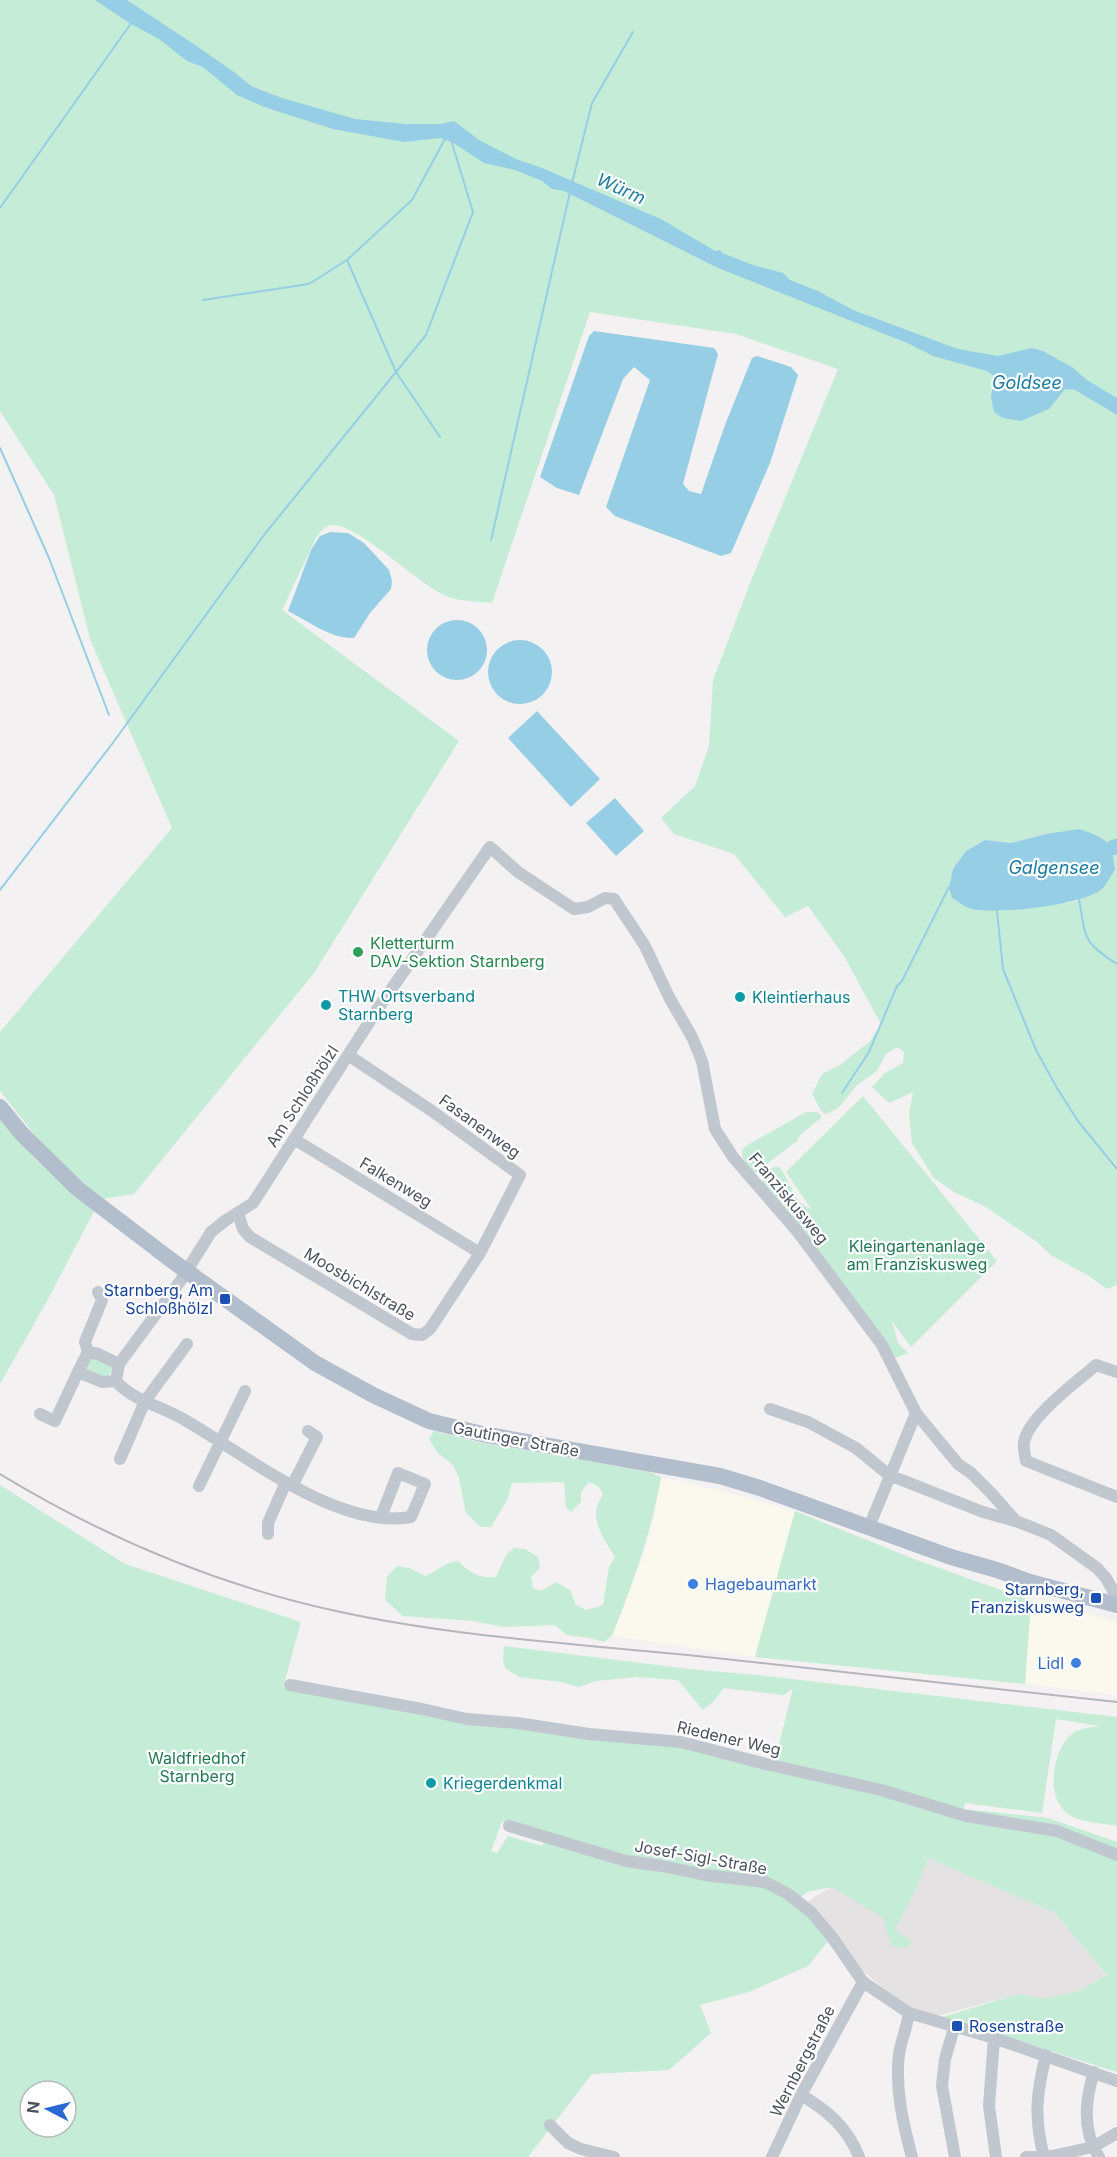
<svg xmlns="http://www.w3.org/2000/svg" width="1117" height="2157" viewBox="0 0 1117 2157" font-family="Inter,sans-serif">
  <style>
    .commercial { fill: #fbf8ed }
    .education { fill: #e4e2e2 }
    .green { fill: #c4ecd6; fill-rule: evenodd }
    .water { fill: #96cee5 }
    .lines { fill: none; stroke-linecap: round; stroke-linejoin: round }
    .stream { stroke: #96cee5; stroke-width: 2 }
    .river { stroke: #96cee5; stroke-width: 15 }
    .minor { stroke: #c0c7ce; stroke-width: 12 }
    .major { stroke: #b3becd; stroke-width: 16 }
    .rail { stroke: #b4b6ba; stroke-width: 2 }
    .leisure-dot { fill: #2e9e5b; stroke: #fff; stroke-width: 2 }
    .culture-dot { fill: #0f9aa8; stroke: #fff; stroke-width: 2 }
    .transit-dot { fill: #1a4fb4; stroke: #fff; stroke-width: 2 }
    .shop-dot { fill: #3f7fe0; stroke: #fff; stroke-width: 2 }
    .labels { text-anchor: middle; stroke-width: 4.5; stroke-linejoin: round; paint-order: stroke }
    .leisure-label { font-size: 16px; fill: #27864d; stroke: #fff; text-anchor: start }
    .culture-label { font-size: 16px; fill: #0d838f; stroke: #fff; text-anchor: start }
    .street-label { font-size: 16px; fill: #4a535d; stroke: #fff }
    .park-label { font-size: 16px; fill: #207953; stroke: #fff }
    .transit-label { font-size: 16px; fill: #164399; stroke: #fff; text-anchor: end }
    .shop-label { font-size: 16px; fill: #366cbe; stroke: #fff; text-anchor: start }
    .water-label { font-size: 18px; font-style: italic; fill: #1a7aa0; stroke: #fff }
  </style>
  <rect width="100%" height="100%" fill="#f3f1f1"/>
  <path class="commercial" d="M661 1477 729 1493 795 1511 755 1657 612 1636 642 1559 654 1519Z
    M1034 1598 1062 1605 1117 1623V1695L1025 1684 1031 1601Z"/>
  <path class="education" d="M928 1858 1055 1913 1107 1975 1081 1990 1046 1999 1018 1994 937 2016 911 2009 902 2004 861 1969 808 1902 814 1897 832 1887 885 1917 895 1930 919 1883Z"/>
  <path class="green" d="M0 0H1117V1285L1107 1289 1086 1274 1052 1256 1037 1242 986 1207 954 1192 934 1178 912 1143 909 1114 913 1092 889 1103 872 1087 885 1073 903 1063 904 1052 897 1047 886 1054 877 1071 857 1085 839 1107 827 1114 822 1112 812 1094 822 1074 840 1065 870 1041 881 1024 844 956 808 906 785 917 734 854 674 834 661 818 695 786 709 746 713 680 751 581 838 369 736 334 590 312 492 603C478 601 459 602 446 596 420 585 357 524 333 525 325 525 320 532 316 538L282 610 459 741 314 973 134 1194 102 1199 49 1153 0 1091V1032L172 828 90 639 54 495 0 411ZM1043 351 1072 367 991 398ZM1046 834 1101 889 1076 901 1038 907 997 911 949 887 953 869 966 851 985 840 1011 843Z
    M863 1096 997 1261 911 1347 892 1321 898 1343 908 1353 896 1358 868 1325 761 1183C762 1174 771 1165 780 1167L799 1202 812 1210 786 1172Z
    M806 1112H817L821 1115V1118L799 1136 797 1141 755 1173C746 1167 743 1161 742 1150L746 1146Z
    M0 1117 37 1161 94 1211 46 1303 0 1384Z
    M95 1357 112 1366C112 1372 110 1376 104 1378L89 1372 87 1368 90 1358Z
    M434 1431 473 1441 650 1472 661 1477C651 1534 633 1583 612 1636L604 1642 590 1638 567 1635 555 1625 504 1627 473 1621 403 1616 385 1600 387 1577 397 1566 409 1568 425 1576C437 1571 446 1562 458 1561 470 1573 480 1579 496 1577L506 1555 514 1548 525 1549 538 1557 540 1568 531 1577 533 1588 541 1591 556 1582 570 1590 576 1605 586 1610 603 1605 609 1567 615 1557C607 1544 592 1523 597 1507 598 1503 601 1498 603 1494L598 1486 589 1482 581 1492V1502L571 1512 566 1507 564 1482 512 1483 507 1500 491 1527H481L466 1513 459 1478 453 1465 437 1452 429 1439Z
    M0 1485 125 1564 301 1622 283 1687 465 1722 679 1745 773 1769 793 1688 784 1695 724 1688 712 1703 703 1710 678 1680 636 1677 596 1681 579 1687 561 1682 519 1677 505 1668 503 1659 504 1646 689 1669 766 1676 1117 1717V1826C1103 1823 1083 1823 1071 1816 1046 1801 1051 1759 1067 1739 1075 1728 1088 1728 1100 1726L1056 1719 1042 1813 965 1803 964 1809 1048 1818 1117 1842V2072L943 2017 1018 1994 1046 1999 1081 1990 1107 1975 1055 1913 928 1858 919 1883 895 1930 912 1941 906 1947 898 1948 891 1944 882 1917 832 1887 807 1892 795 1902 829 1940 808 1966 749 1992 700 2005 711 2033 669 2070 592 2074 528 2157H0ZM502 1821 509 1826 547 1838 542 1846 508 1836 497 1853 491 1851ZM30 2091H66V2127H30Z
    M795 1511 914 1559 1031 1601 1025 1684 755 1657Z"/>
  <path class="water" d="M95 0H127L198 47 234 72 251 86 279 97 355 119 406 124H441L454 121 479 140 516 159 542 168 661 219 715 251 720 250 722 253 753 265 783 273 790 280 818 291 853 310 958 349 998 356 1032 348 1043 351 1072 367 1087 380 1117 398V415L1075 390 1065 389 1049 409 1021 421 1003 418 994 412 991 398 994 376 987 371 933 356 907 343 718 268 564 191 552 189 542 181 515 170 484 163 452 142 440 138 404 142 333 129 264 107 237 95 203 67 187 61 159 39 131 24Z
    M594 331 714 348 718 354 683 484 689 491 701 494 725 425 752 358 757 356 791 367 798 375 770 463 731 553 721 556 615 516 606 507 650 380 634 367 623 379 579 495 557 488 540 477 589 336Z
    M330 532 348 533 364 543 389 570 392 581 391 589 370 613 354 638C331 639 308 621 288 611L311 550 320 536Z
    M427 650a30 30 0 1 1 60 0a30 30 0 1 1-60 0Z
    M488 672a32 32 0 1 1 64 0a32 32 0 1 1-64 0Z
    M537 711 600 779 571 807 508 738Z
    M615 798 644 831 616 856 586 823Z
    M1079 829C1107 839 1111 839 1115 870 1111 875 1107 884 1102 889 1084 905 991 916 969 908 963 906 958 901 952 898L949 887 953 869 966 851 985 840 1011 843 1046 834Z"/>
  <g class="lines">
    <path class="stream" d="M572 183 592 103 633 32
      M0 208 132 22
      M347 260 396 372 440 437
      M203 300 309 284 347 260 412 200 446 137
      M0 448 49 558 109 715
      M491 540 570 192
      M0 890 112 744 264 535 426 335 473 212 451 140
      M1079 899C1086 938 1082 942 1117 964
      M997 911 1003 969 1036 1050 1057 1088 1078 1121 1117 1169
      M842 1093 869 1052 897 986 902 981 949 887"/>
    <path class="river" d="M1112 848 1117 846"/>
    <path class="minor" d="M294 1139 480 1253
      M238 1213 243 1229 250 1237 412 1334 422 1335 430 1329 480 1253 520 1175 432 1111 348 1055
      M88 1352 85 1342 102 1300 98 1292
      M1117 1372 1096 1365C1076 1383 1029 1416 1024 1442 1023 1448 1025 1455 1026 1461L1117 1497
      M116 1381 102 1382 78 1372 88 1352 98 1354 119 1364
      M770 1409 808 1422 856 1448 889 1475 983 1512 1015 1521
      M40 1414 55 1421 78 1372
      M120 1459 145 1401 187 1344
      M199 1486 245 1391
      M292 1486 317 1437 308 1431
      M381 1517 398 1473 425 1484 411 1517C337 1530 245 1454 183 1419 161 1406 133 1401 116 1381L119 1364 181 1280 211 1232 226 1220 253 1203 377 1010 490 847 518 872 574 909 588 907 605 898 614 899 645 946 669 997 692 1037 702 1061 715 1129 733 1157 797 1231 882 1345 916 1413 958 1464 971 1473 991 1493 1016 1521 1051 1535 1097 1568 1106 1578 1117 1598
      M869 1527 916 1413
      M268 1534V1523L286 1482
      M290 1685 422 1709 467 1719 517 1723 589 1734 681 1742 766 1764 881 1790 966 1816 1057 1831 1117 1855
      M509 1826 626 1861 662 1866 705 1875 765 1882 788 1894 811 1912 832 1937 863 1982 909 2013 994 2038 1117 2081
      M909 2013C907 2027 901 2041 899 2054 895 2089 903 2124 912 2157
      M954 2028 945 2059 942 2086 955 2157
      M994 2038 989 2106 996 2157
      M1094 2072C1085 2100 1082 2131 1099 2157
      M801 2095C827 2110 848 2128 859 2157
      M550 2125 568 2143 581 2149 614 2157
      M772 2157 801 2095 863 1982
      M1026 2157 1052 2156 1093 2147 1117 2133
      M1044 2157C1034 2118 1036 2095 1046 2055"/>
    <path class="major" d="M0 1107 22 1134 78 1189 171 1260 315 1363 373 1395 429 1421 482 1434 720 1476 760 1488 951 1557 997 1570 1030 1582 1117 1605"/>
    <path class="rail" d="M0 1474C104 1537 217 1585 336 1611 454 1637 577 1644 697 1656 837 1671 977 1686 1117 1702"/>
  </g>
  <circle class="leisure-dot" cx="358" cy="952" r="6"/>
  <g class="culture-dot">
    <circle cx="740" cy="997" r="6"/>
    <circle cx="326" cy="1005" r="6"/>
    <circle cx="431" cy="1783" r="6"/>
  </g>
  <g class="transit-dot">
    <rect x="219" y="1293" width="12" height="12" rx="3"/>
    <rect x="1090" y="1592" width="12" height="12" rx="3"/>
    <rect x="951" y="2020" width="12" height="12" rx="3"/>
  </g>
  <g class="shop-dot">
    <circle cx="693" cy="1584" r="6"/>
    <circle cx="1076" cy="1663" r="6"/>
  </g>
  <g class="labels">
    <g class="leisure-label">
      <text x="370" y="949">Kletterturm<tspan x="370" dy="18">DAV-Sektion Starnberg</tspan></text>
    </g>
    <g class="culture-label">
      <text x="338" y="1002">THW Ortsverband<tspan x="338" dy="18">Starnberg</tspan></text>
      <text x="752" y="1003">Kleintierhaus</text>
      <text x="443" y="1789">Kriegerdenkmal</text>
    </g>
    <g class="street-label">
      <text transform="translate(302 1096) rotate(-57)" y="6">Am Schloßhölzl</text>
      <text transform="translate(480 1126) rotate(36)" y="6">Fasanenweg</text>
      <text transform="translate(396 1182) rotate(31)" y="6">Falkenweg</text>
      <text transform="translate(789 1198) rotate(50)" y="6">Franziskusweg</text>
      <text transform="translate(360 1284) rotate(31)" y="6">Moosbichlstraße</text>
      <text transform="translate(516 1439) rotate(11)" y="6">Gautinger Straße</text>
      <text transform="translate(729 1738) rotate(13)" y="6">Riedener Weg</text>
      <text transform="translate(701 1857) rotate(10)" y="6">Josef-Sigl-Straße</text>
      <text transform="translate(802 2061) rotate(-63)" y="6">Wernbergstraße</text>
    </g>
    <g class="park-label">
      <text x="917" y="1252">Kleingartenanlage<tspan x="917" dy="18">am Franziskusweg</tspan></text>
      <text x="197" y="1764">Waldfriedhof<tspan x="197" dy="18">Starnberg</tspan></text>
    </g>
    <g class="transit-label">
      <text x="213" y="1296">Starnberg, Am<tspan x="213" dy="18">Schloßhölzl</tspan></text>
      <text x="1084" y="1595">Starnberg,<tspan x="1084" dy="18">Franziskusweg</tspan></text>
      <text x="969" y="2032" text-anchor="start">Rosenstraße</text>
    </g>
    <g class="shop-label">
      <text x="705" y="1590">Hagebaumarkt</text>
      <text x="1064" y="1669" text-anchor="end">Lidl</text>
    </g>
    <g class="water-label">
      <text transform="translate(621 189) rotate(24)" y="6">Würm</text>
      <text x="1027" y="389">Goldsee</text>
      <text x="1054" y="874">Galgensee</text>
    </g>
  </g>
  <g transform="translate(48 2109) rotate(277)"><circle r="28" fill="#ffffff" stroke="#b7babe" stroke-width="1.5"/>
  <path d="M0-4.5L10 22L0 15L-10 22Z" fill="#2a68d4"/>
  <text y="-9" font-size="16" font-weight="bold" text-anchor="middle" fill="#4a535d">N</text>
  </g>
</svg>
